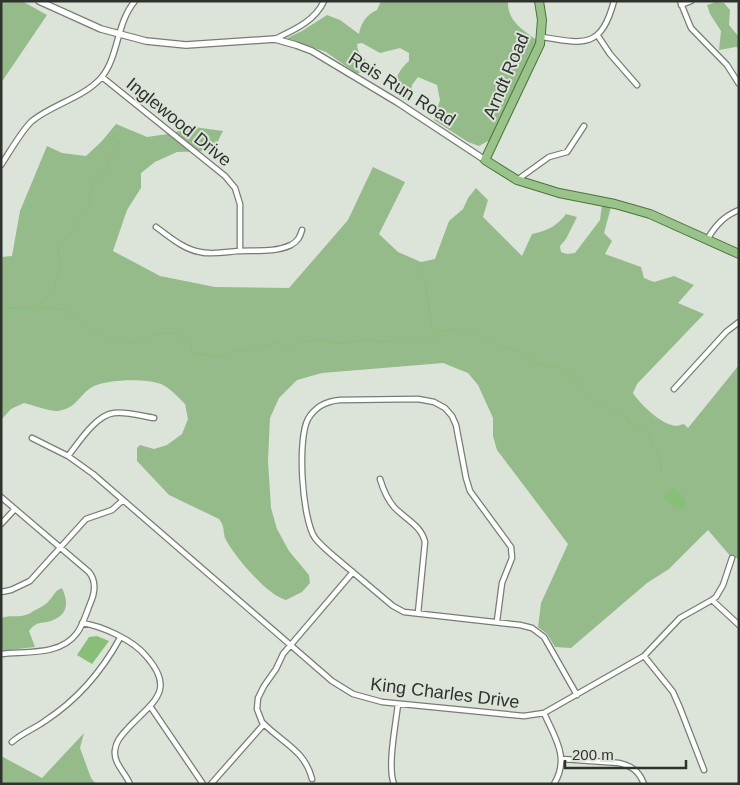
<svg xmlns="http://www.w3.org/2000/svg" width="740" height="785" viewBox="0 0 740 785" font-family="Arial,sans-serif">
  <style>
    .green { fill: #96bb8b }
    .water { fill: #89be78 }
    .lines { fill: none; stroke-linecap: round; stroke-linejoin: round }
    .stream { stroke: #89be78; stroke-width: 1 }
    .minor-casing { stroke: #767d74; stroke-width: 7 }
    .tertiary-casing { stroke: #767d74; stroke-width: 8 }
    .primary-casing { stroke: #487639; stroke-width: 10 }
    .minor { stroke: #fff; stroke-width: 4.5 }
    .tertiary { stroke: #fff; stroke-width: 5.5 }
    .primary { stroke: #9ac38c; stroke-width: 8 }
    .labels { text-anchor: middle; stroke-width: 4; stroke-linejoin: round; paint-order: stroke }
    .street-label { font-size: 18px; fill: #2f322e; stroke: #dce4d9 }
  </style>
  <rect width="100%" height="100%" fill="#dce4d9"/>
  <path class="green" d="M1 1H22L47 15 1 83Z
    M381 1H508C507 21 523 30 538 41L490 140 479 146 468 142 434 120 440 100 437 85 418 77 412 85 409 102 396 94C394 79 398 71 409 61V53L400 48 380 53 362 43 357 44C357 54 365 57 369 65L367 69 357 74 326 52 287 38 302 31 327 15 340 20 359 34C361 23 366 15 377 10Z
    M716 2 724 3 730 10 729 25 739 37V48L736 47 719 50 721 31 710 14 707 5Z
    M116 124 147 137 168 134 194 127 223 131 213 151 177 152 155 162 141 173V188L127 210 113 251 160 276 215 287 289 288 348 220 373 167 405 182 379 234 398 252 421 262 435 259 449 221 463 209 468 198 476 188 488 200 483 217 522 256 532 234C547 231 557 226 566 214L577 217 566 239 560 246 561 252 567 254 575 253 600 220 602 205 611 207 604 233 612 241 605 254 641 267 644 278 654 282 674 276 694 285 678 303 704 314 637 384 633 393C640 404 659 422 672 425 676 427 680 425 684 424L688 428 739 365V558H732L708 530 669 569 647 583 571 648 555 647 547 634 538 627 541 603 568 544 497 450 493 436V418L478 385 468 373 443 363 322 373 297 380 279 398 270 418 268 461 271 508 277 529 289 551 309 575 310 583 302 592 286 600C268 596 235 557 226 540 222 532 226 528 219 519L169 495 137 461V448L140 445 154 449 167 445 182 434 188 419 185 404C178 397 170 388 161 384 146 378 106 379 92 387 78 396 77 408 58 411 51 412 33 405 24 403L11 409 1 420V257L12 256 20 211 47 146 62 153 86 156 102 141Z
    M62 588C68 601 69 614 53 620 43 625 38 619 29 631L35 647 1 651V618C12 614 23 619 32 612 37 609 44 606 48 602 54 596 54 591 62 588Z
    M84 733 80 748 91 778 96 784H1V756L42 778Z"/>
  <path class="water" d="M673 488 682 495 687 502 683 509C675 508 669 503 664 497L666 492Z
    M97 636 109 641 92 664 77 655 89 637Z"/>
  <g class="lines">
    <path class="stream" d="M418 269C430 288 427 309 433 330
      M32 307C39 303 49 299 53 291 56 285 56 278 61 271L58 252 60 247 89 204 92 187 96 179 107 169V164L120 142 115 136 107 141 102 142
      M1 308 63 309 80 319 91 330 110 339 124 344 133 343 162 333 177 334 191 342 192 352 217 357 236 350H250L275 342 287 346H293L301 342 327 340 340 344 370 339 381 342 397 341 410 336H418L435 341 438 337 434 331 453 330H469L499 345 516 350 525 356 527 354 536 365C541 363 542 365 547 366 552 367 557 366 562 368 569 370 587 393 592 399 596 402 599 401 603 403 608 405 613 413 618 416H627L630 424 647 431 658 455 661 471"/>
    <defs>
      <path id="minor" d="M680 1 691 28 727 65 739 84
        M681 5 691 1
        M598 36 610 54 637 85
        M542 37C584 44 601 49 614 1
        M275 39C294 30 315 21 324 1
        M102 77 225 176 235 188 240 204V251
        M1 165C9 153 22 130 32 121 53 104 83 98 101 78 119 57 116 23 135 1
        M517 180 549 157 567 152 584 126
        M156 227C170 237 183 249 200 252 212 255 225 252 238 251 256 250 274 253 291 245 298 241 300 237 302 230
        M708 238C716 225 724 216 739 210
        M674 389 726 332 739 322
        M32 438 68 456 93 474 332 681 353 694 382 702 524 716 544 713 644 656 680 618 712 600 716 597 723 585 732 558
        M68 456C79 442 96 415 114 413 126 411 141 416 154 418
        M380 479C383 489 387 499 394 507 405 519 421 525 425 542L418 613
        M1 497 89 572C97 582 95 593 90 604 86 614 83 625 77 633 60 656 27 651 1 654
        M1 524 15 509
        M1 592 11 590 30 581 86 519 112 510 123 500
        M712 600 739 625
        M497 621 502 583 512 558 511 547 470 491 466 478 456 425 452 416 445 408 434 402 418 399 340 400C327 401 315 407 308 419 297 439 302 519 315 538 323 548 334 556 343 564 360 578 376 592 393 606L404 612 520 625 532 628 544 637 577 695
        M82 623C102 626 133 640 146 656 176 690 154 701 129 727 123 734 116 740 115 750 113 763 125 772 130 784
        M644 656 673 692 680 708 704 770
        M150 706 203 784
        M544 713C555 738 570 758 554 784
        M12 742C22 733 34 729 45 721 77 700 102 671 120 638
        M562 759 619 763C632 766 639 771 644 784
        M312 779C305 750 281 742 262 722L257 709 258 698 264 686 276 669 283 654 353 572
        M211 784 264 724
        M394 784C387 767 396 723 398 704"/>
      <path id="tertiary" d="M39 1 101 29 146 41 186 45 275 39 296 45 312 51 397 102 485 160"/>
      <path id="primary" d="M539 1 542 20 540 44 485 160 517 180 559 193 615 204 650 214 739 254"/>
    </defs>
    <use href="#minor" class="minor-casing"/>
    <use href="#tertiary" class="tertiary-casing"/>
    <use href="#primary" class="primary-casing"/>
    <use href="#minor" class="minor"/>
    <use href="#tertiary" class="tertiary"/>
    <use href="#primary" class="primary"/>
  </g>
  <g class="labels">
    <g class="street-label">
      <text transform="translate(506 76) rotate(-67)" y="6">Arndt Road</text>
      <text transform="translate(402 89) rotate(32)" y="6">Reis Run Road</text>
      <text transform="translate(179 122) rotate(39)" y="6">Inglewood Drive</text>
      <text transform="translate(445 693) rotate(7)" y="6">King Charles Drive</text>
    </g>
  </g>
  <rect width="740" height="785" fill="none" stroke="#2f322e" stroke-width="5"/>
  <path d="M565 760v8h121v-8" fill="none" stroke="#2f322e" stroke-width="2.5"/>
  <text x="572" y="760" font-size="15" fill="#2f322e" stroke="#dce4d9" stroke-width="4" paint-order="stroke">200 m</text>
</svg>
